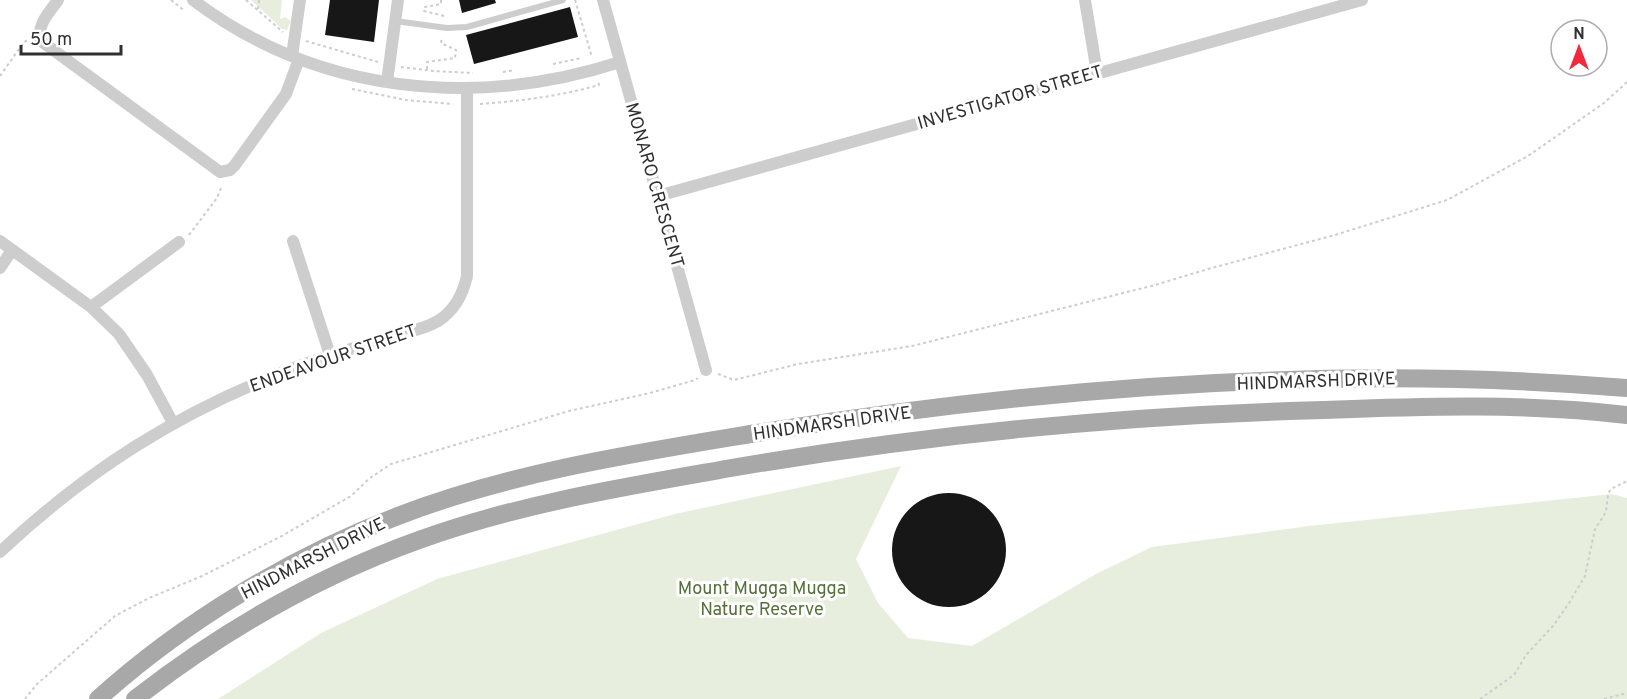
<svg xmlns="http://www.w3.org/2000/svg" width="1627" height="699" viewBox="0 0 1627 699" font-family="Overpass,sans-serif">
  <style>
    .green { fill: #e7eede }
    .building { fill: #171717 }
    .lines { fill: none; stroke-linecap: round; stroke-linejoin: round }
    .path { stroke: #cdcdcd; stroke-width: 2; stroke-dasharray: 3 3; stroke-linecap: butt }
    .lane { stroke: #cdcdcd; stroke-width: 6 }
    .street { stroke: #cdcdcd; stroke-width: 12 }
    .primary { stroke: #a8a8a8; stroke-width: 18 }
    .labels { text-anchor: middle; stroke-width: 6; stroke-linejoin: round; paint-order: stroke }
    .street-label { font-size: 18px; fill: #303030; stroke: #fff }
    .park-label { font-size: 18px; fill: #55703a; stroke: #fff }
  </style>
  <rect width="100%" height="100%" fill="#fff"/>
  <path class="green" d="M251 0H282L280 19 285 17 291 21 287 30 282 29Z
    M901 466 856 559 878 603 908 638 972 646 1096 574 1152 547 1309 526 1612 494 1627 498V699H218L321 633 437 579 675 514Z"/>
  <path class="building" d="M330 0H379L374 42 325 35Z
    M459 0H495L496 3 462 13Z
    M570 7 578 37 474 64 466 35Z
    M892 550a57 57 0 1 1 114 0a57 57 0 1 1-114 0Z"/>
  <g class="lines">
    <path class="path" d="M171 0 185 11
      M246 0 283 32
      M441 0V4L425 7 424 11 444 16 443 19
      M575 0 592 57
      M258 9 259 0
      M306 41 378 62
      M553 64 582 58
      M401 67 433 71 473 73
      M427 69V62L455 58 456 50 441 43 442 37
      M503 72 515 70
      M0 76 24 42 28 40
      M352 89 406 100 453 104
      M480 104C521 101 560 96 599 85L598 80
      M189 235 217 198 222 186
      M718 374 734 380 798 364 912 346 1155 285 1208 269 1335 235 1447 200 1528 156 1604 103 1627 82
      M25 699 37 684 115 616 149 598 202 576 282 536 351 496 370 478 391 464 569 411 650 393 695 380 698 378
      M1480 699 1514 675 1526 655 1553 626 1569 603 1585 576 1595 529 1606 512 1608 494 1611 489 1627 481
      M1604 699 1627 693"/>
    <path class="lane" d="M395 21 447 28 467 27 563 0"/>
    <path class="street" d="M58 0C49 13 36 25 41 41L220 172 230 170 235 165 286 94 299 59
      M193 0C317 94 475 109 620 62
      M603 0 706 370
      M1085 0 1097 73
      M292 56 300 0
      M387 82 398 0
      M658 196 1362 0
      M0 241 91 307 119 334 147 375 173 423
      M293 241 330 355
      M0 268 12 250
      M91 307 179 242
      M0 552C87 470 179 412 291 369 323 357 354 348 387 338 403 333 423 330 438 321 454 311 463 294 467 276V89"/>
    <path class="primary" d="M98 699C182 623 292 556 398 516 512 472 636 453 757 433 1041 387 1339 364 1627 388
      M135 699C221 632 316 577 419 540 521 503 630 486 737 467 931 434 1127 415 1324 410 1425 406 1527 403 1627 415"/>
  </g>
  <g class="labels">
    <g class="street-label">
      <text transform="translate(1010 97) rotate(-16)" y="6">INVESTIGATOR STREET</text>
      <text transform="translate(655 185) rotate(74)" y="6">MONARO CRESCENT</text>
      <text transform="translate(333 358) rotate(-19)" y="6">ENDEAVOUR STREET</text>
      <text transform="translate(1316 381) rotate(-2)" y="6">HINDMARSH DRIVE</text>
      <text transform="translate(832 423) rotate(-8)" y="6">HINDMARSH DRIVE</text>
      <text transform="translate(313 558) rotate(-27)" y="6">HINDMARSH DRIVE</text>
    </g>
    <g class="park-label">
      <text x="762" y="594">Mount Mugga Mugga<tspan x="762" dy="21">Nature Reserve</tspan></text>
    </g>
  </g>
  <g transform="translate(1579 48)"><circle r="28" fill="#ffffff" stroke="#acacac" stroke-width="1.5"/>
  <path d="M0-4.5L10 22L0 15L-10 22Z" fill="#f2283c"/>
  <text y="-9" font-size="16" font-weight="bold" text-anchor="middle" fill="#303030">N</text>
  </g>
  <path d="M21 45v9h100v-9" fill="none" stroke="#303030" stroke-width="3"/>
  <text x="30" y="45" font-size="18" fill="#303030" stroke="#ffffff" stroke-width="4.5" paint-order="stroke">50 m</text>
</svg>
